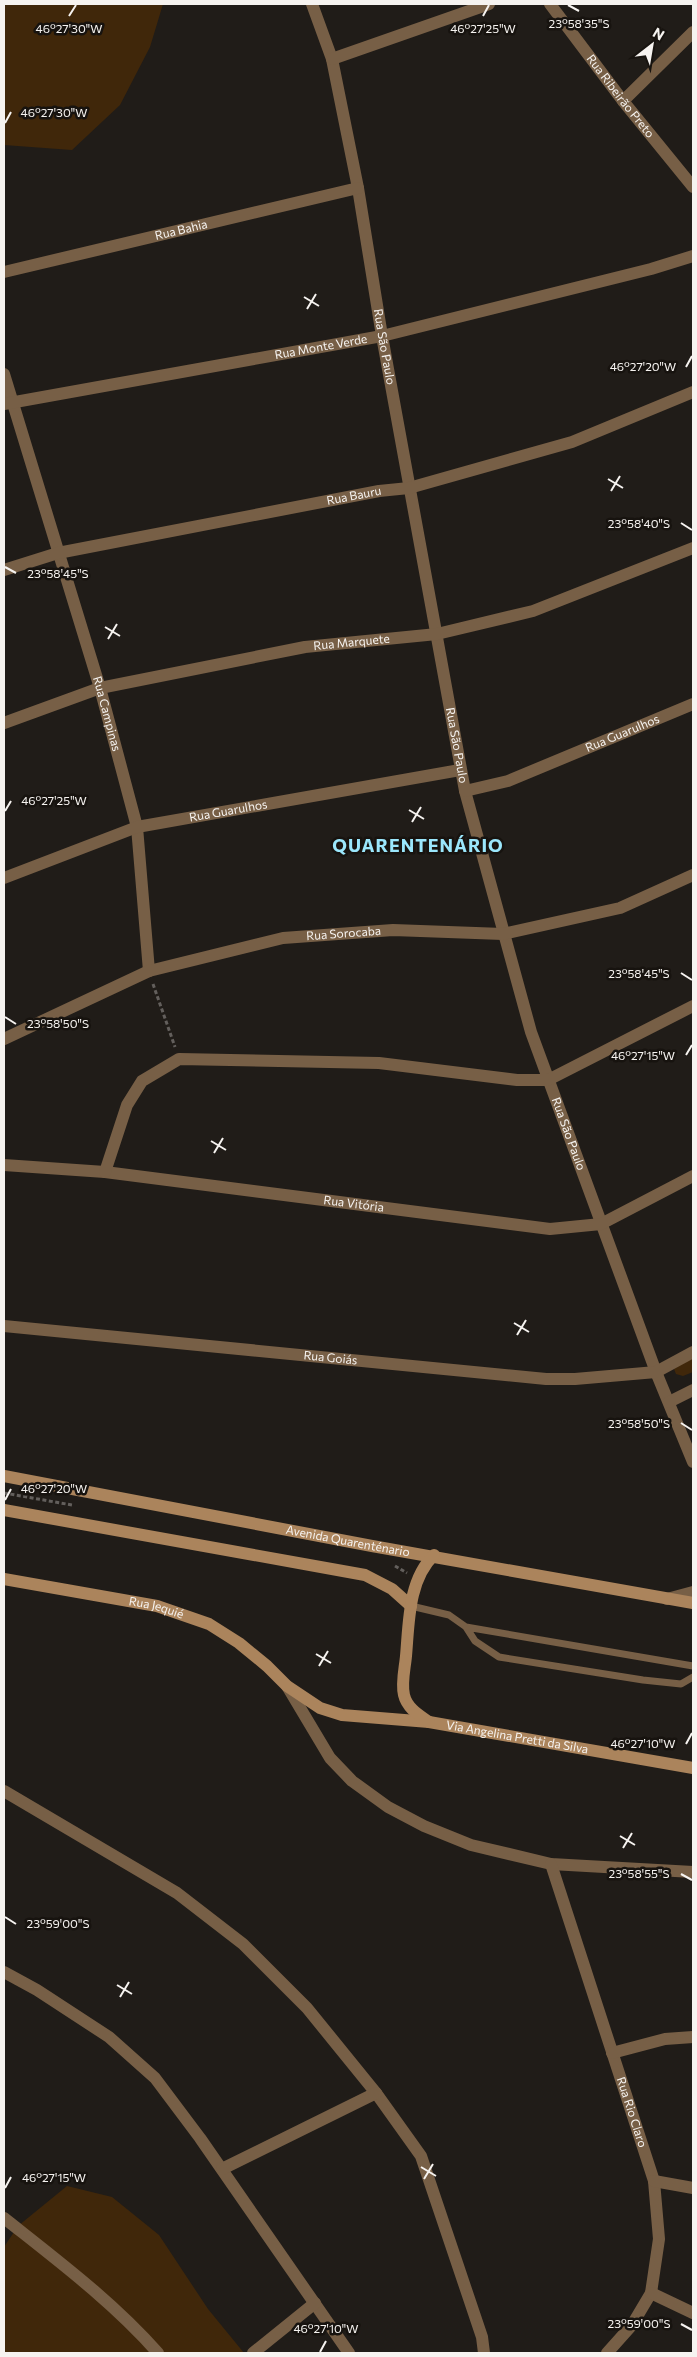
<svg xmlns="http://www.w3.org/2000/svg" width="697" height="2357" viewBox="0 0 697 2357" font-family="Commissioner,sans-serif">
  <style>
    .green { fill: #40270a }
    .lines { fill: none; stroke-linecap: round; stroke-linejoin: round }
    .path { stroke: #635f5c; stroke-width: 3; stroke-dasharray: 4 2.5; stroke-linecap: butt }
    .lane { stroke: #775f46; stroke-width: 7 }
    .street { stroke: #775f46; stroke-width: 12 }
    .secondary { stroke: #ab845c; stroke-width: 12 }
    .ticks { fill: none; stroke: #f6f3f0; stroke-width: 2 }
    .labels { text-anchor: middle; stroke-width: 5; stroke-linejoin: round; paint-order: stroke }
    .street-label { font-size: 12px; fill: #f6f3f0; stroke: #17130f }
    .district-label { font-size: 18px; font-weight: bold; letter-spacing: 1px; fill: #9be7fc; stroke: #17130f }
    .ticks-label { font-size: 12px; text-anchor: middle; fill: #f6f3f0; stroke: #17130f; stroke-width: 5; stroke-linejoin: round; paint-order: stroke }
  </style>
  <rect width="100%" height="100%" fill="#201c18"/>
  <path class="green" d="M4 4H163L150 47 120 105 72 150 4 145Z
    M693 1357V1372L683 1376 676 1374 674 1369Z
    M67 2186 112 2197 159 2235 208 2309 244 2353H4V2247L18 2226Z"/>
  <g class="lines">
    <path class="path" d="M153 984 175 1047
      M4 1493 72 1505
      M395 1566 407 1573"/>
    <path class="lane" d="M411 1606 449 1615 466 1627 693 1666
      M466 1627 475 1641 499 1657 643 1680 681 1684 693 1677"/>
    <g class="street">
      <path id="s1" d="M312 4 332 59 358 188 382 336 465 791 531 1032 656 1372 693 1462"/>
      <path id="s2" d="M550 4 623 101 693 187"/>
      <path d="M332 59 489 4"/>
      <path d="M623 101 693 32"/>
      <path id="s3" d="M4 272 358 188"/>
      <path id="s4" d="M4 374 100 688 137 827 149 971"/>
      <path id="s5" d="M4 404 382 336 651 269 693 256"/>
      <path id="s6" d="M4 570 58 553 379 491 409 488 572 442 693 392"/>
      <path id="s7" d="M4 723 100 688 305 647 437 634 533 611 693 548"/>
      <path id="s8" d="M465 791 508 781 693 704"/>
      <path id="s9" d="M4 878 137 827 460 770"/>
      <path id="s10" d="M4 1039 149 971 283 938 393 930 503 934 620 908 693 875"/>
      <path id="s11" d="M4 1165 105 1172 550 1229 601 1224 693 1176"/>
      <path d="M105 1172 127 1105 142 1081 179 1059 379 1063 517 1080H548L693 1006"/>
      <path id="s12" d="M4 1326 546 1379H575L656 1372 693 1352"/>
      <path d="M669 1402 693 1390"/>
      <path d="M667 1599 693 1592"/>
      <path d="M287 1686 330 1758 352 1781 388 1807 424 1826 471 1845 551 1864 693 1872"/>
      <path d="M4 1791 177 1893 243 1944 307 2008 376 2093 421 2156 482 2337 484 2353"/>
      <path id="s13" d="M551 1864 654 2181 659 2239 651 2293 632 2325 607 2353"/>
      <path d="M4 1972 37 1990 109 2037 155 2078 200 2138 349 2353"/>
      <path d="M612 2053 665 2039 693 2037"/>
      <path d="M222 2169 376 2093"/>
      <path d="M654 2181 693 2188"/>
      <path d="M4 2218C57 2260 113 2302 158 2353"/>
      <path d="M651 2293 693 2313"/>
      <path d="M253 2353 315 2303"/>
    </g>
    <g class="secondary">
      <path id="s14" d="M4 1476 372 1546 693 1603"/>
      <path d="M4 1510 365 1575 392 1589 411 1606"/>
      <path id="s15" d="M4 1579 157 1606 209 1624 239 1643 267 1666 287 1686 320 1708 342 1715 429 1722 693 1768"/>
      <path d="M429 1722C419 1715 407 1708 404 1695 401 1683 405 1668 406 1656 409 1623 408 1580 434 1555"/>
    </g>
  </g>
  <path class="ticks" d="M568 5 579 11M69 16 76 5M483 16 489 5M5 123 11 112M304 297 319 306M307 309 316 294M686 367 692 356M608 479 623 488M611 491 620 476M681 523 692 530M5 567 16 573M105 627 120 636M108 639 117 624M409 810 424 819M5 811 11 801M412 822 421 807M681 973 692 980M5 1017 16 1024M686 1055 692 1045M211 1141 226 1150M214 1153 223 1138M514 1323 529 1332M517 1335 526 1320M681 1423 692 1430M5 1500 11 1489M316 1654 331 1663M319 1666 328 1651M686 1744 692 1733M620 1836 635 1845M623 1848 632 1833M681 1874 692 1880M5 1917 16 1924M117 1985 132 1994M120 1997 129 1982M421 2167 436 2176M424 2179 433 2164M5 2188 11 2177M681 2324 692 2330M320 2352 326 2341"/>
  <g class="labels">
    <g class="street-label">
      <text dy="4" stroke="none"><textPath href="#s2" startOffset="116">Rua Ribeirão Preto</textPath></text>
      <text dy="4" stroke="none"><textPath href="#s3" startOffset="182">Rua Bahia</textPath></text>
      <text dy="4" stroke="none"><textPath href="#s5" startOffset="322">Rua Monte Verde</textPath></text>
      <text dy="4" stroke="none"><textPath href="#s1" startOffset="351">Rua São Paulo</textPath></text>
      <text dy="4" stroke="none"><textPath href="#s6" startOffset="358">Rua Bauru</textPath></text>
      <text dy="4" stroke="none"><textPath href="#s7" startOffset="358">Rua Marquete</textPath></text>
      <text dy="4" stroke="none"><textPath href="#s4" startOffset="355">Rua Campinas</textPath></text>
      <text dy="4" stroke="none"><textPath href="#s8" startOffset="168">Rua Guarulhos</textPath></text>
      <text dy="4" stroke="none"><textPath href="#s1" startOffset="756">Rua São Paulo</textPath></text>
      <text dy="4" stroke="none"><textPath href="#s9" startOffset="235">Rua Guarulhos</textPath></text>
      <text dy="4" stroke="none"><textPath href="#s10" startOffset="359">Rua Sorocaba</textPath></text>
      <text dy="4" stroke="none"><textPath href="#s1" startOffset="1161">Rua São Paulo</textPath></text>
      <text dy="4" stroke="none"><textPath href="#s11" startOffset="352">Rua Vitória</textPath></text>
      <text dy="4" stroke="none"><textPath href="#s12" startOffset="328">Rua Goiás</textPath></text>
      <text dy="4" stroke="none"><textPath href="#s14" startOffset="350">Avenida Quarenténario</textPath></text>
      <text dy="4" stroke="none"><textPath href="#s15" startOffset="155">Rua Jequié</textPath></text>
      <text dy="4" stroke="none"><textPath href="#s15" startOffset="550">Via Angelina Pretti da Silva</textPath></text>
      <text dy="4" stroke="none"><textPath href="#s13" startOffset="261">Rua Rio Claro</textPath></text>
    </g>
    <g class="district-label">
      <text x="418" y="852">QUARENTENÁRIO</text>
    </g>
  </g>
  <g class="ticks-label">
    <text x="579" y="28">23°58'35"S</text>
    <text x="69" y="33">46°27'30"W</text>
    <text x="483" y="33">46°27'25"W</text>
    <text x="54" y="117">46°27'30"W</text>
    <text x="643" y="371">46°27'20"W</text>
    <text x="639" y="528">23°58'40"S</text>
    <text x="58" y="578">23°58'45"S</text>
    <text x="54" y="805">46°27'25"W</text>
    <text x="639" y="978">23°58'45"S</text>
    <text x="58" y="1028">23°58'50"S</text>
    <text x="643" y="1060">46°27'15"W</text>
    <text x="639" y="1428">23°58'50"S</text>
    <text x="54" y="1493">46°27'20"W</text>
    <text x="643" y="1748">46°27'10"W</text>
    <text x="639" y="1878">23°58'55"S</text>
    <text x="58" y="1928">23°59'00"S</text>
    <text x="54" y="2182">46°27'15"W</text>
    <text x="639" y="2328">23°59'00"S</text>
    <text x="326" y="2333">46°27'10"W</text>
  </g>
  <rect width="697" height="2357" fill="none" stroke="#f6f3f0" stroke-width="10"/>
  <g transform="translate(652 45) rotate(31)" stroke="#17130f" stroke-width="4" paint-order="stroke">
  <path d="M0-4L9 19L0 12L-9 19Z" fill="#f6f3f0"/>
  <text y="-8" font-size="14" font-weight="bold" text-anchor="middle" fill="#f6f3f0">N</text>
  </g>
</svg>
